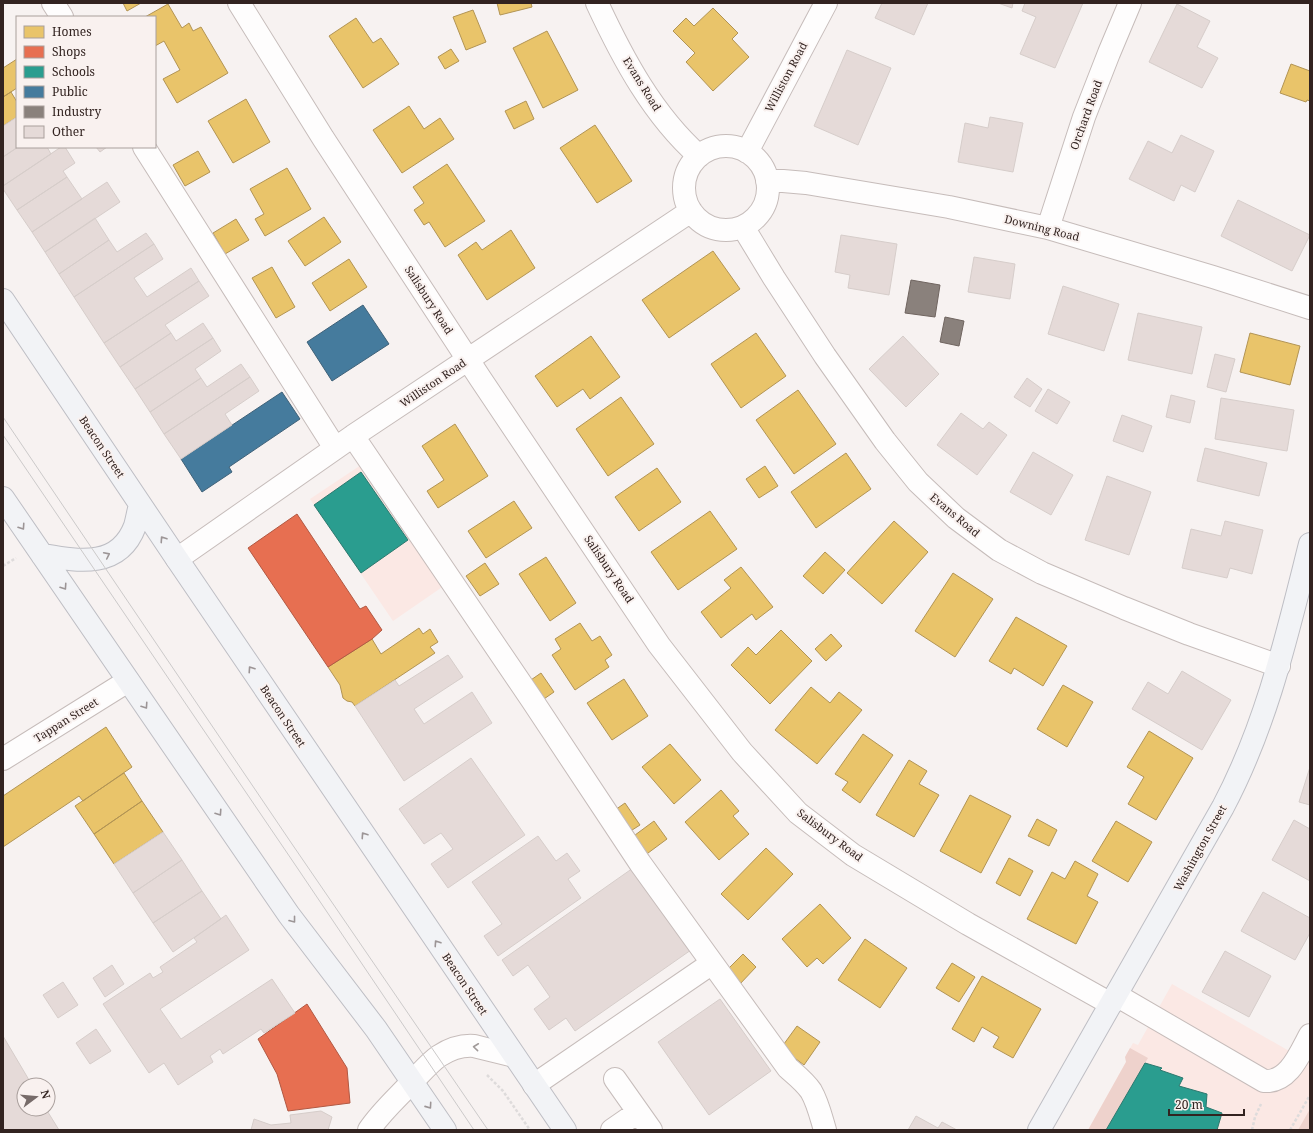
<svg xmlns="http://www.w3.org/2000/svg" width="1313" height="1133" viewBox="0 0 1313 1133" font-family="'Noto Serif',serif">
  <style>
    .built { fill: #fbe8e4 }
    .green { fill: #eed2cc }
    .homes { fill: #e9c46a; stroke: #b29454 }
    .shops { fill: #e76f51; stroke: #b15842 }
    .schools { fill: #2a9d8f; stroke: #2c786e }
    .public { fill: #457b9d; stroke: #3f6178 }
    .industry { fill: #8a817c; stroke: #706560 }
    .building { fill: #e5dad8; stroke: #d6cdca }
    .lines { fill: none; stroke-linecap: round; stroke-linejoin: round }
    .minor-casing { stroke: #c6bcba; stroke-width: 24 }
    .major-casing { stroke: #bebec4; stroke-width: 24 }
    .path { stroke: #dedbdb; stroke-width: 2.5; stroke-dasharray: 3 2; stroke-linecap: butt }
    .minor { stroke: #fefdfd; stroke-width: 22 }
    .major { stroke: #f2f3f6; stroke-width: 22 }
    .tram { stroke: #cccaca; stroke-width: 1 }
    .oneway { stroke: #9c9596 }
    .oneway2 { stroke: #a29b9a }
    .labels { text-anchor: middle; stroke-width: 4; stroke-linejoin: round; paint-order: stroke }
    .street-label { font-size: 11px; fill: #322320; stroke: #f9f1ef }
  </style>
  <rect width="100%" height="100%" fill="#f7f2f1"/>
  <path class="built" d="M370 459 451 581 393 621 310 499Z
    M1172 984 1305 1060 1310 1052V1130H1088L1126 1062V1055L1133 1043 1138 1045Z"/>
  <path class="green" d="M1130 1048 1148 1058 1106 1130H1088L1126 1062 1125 1057Z
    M1310 1109V1130H1298Z"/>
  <path class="homes" d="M123 3H141L127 11Z
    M497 3H531L532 7 500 15Z
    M168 4 182 28 189 23 193 31 201 27 228 73 177 103 163 79 180 70 164 41 155 46V17H145Z
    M713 8 738 33 732 39 749 57 713 91 686 62 695 53 673 31 686 18 694 26Z
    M473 10 486 42 466 50 453 17Z
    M356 18 373 43 381 38 399 64 363 88 329 36Z
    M547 31 578 90 543 108 513 48Z
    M451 49 459 61 445 69 438 57Z
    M17 59V88L3 97V68Z
    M1291 64 1310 71V101L1307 100 1306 102 1280 93Z
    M11 92 17 102V117L3 126V97Z
    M246 99 270 142 233 163 208 121Z
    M526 101 534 119 514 129 505 111Z
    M409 106 424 129 440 118 454 139 402 173 373 130Z
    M595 125 632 181 597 203 560 148Z
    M198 151 210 172 185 186 173 165Z
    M447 164 485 221 445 247 429 222 424 225 414 210 424 203 413 187Z
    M287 168 311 209 265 236 255 219 264 214 250 189Z
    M324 217 341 242 305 266 288 241Z
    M236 219 249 240 225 254 213 233Z
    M511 230 535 268 487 300 458 255 476 242 482 250Z
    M713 251 740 289 669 338 642 300Z
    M349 259 367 287 330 311 312 283Z
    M272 267 295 307 276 318 252 278Z
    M756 333 786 376 741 408 711 364Z
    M1250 333 1300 346 1290 385 1240 372Z
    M591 336 620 377 590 399 583 389 557 407 535 376Z
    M798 390 836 444 794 474 756 420Z
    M621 397 654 444 608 476 576 429Z
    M455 424 488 476 438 508 427 491 444 480 422 446Z
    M846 453 871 489 816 528 791 492Z
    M765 466 778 486 759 498 746 479Z
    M657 468 681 502 639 531 615 497Z
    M514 501 532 528 486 558 468 531Z
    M710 511 737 549 678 590 651 552Z
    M894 521 928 552 882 604 847 573Z
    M825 552 845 570 823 594 803 576Z
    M546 557 576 603 550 621 519 574Z
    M485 563 499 584 480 596 466 576Z
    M741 567 773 607 756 620 752 614 721 638 701 612 731 588 724 580Z
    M953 573 993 599 955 657 915 631Z
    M1016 617 1067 646 1043 686 1014 668 1011 674 989 661Z
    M580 623 592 641 600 636 612 655 605 660 609 667 575 690 552 655 561 649 555 639Z
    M419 628 423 634 430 629 438 642 430 647 435 653 355 706 352 702 347 701 343 698 340 685 328 667 372 639 381 654Z
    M781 630 812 661 770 704 731 665 748 647 756 655Z
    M831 634 842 646 826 661 815 649Z
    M541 673 554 692 541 701 528 682Z
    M624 679 648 716 612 740 587 703Z
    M1063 685 1093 702 1067 747 1037 729Z
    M811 687 830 703 839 692 862 710 817 764 775 730Z
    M106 727 132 767 83 801 79 796 3 847V796Z
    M1149 731 1193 758 1156 820 1128 804 1144 777 1127 767Z
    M863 734 893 755 860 803 842 790 848 782 835 774Z
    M670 744 701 780 674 804 642 767Z
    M909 760 927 771 919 784 939 795 914 837 876 815Z
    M124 773 142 801 94 834 75 806Z
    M721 790 739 811 733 816 749 834 719 860 685 822Z
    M970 795 1011 816 981 873 940 851Z
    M142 801 163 832 114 864 94 834Z
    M625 803 640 825 629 832 615 810Z
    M1037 819 1057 830 1049 846 1028 836Z
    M654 821 667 839 644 856 631 838Z
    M1116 821 1152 842 1128 882 1092 861Z
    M766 848 793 874 748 920 721 894Z
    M1009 858 1033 871 1020 896 996 883Z
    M1075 861 1098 874 1087 896 1098 902 1076 944 1027 919 1052 872 1065 879Z
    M820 904 851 938 823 964 817 958 807 967 782 939Z
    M865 939 907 968 880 1008 838 980Z
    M743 954 756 967 739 985 725 972Z
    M952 963 975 977 959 1002 936 988Z
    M982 976 1041 1009 1013 1058 993 1047 999 1037 982 1027 974 1042 952 1029Z
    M797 1026 820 1042 804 1065 781 1048Z"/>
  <path class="shops" d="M297 514 360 609 366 606 382 630 372 639 328 667 248 548Z
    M307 1004 347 1068 350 1103 288 1111 277 1074 258 1039Z"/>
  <path class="schools" d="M361 472 408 540 361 573 314 505Z
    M1145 1063 1162 1068 1160 1070 1183 1078 1179 1086 1207 1094 1206 1107 1222 1113 1217 1130H1106Z"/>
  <path class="public" d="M363 305 389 344 332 381 307 342Z
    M282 392 300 419 229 467 232 472 202 492 181 459Z"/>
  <path class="industry" d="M911 280 940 285 935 317 905 313Z
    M945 317 964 321 959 346 940 342Z"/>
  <path class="building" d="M882 3H928L914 35 875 18Z
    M998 3H1013L1012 8Z
    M1025 3H1083L1055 68 1020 54 1036 17 1022 11Z
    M1177 4 1210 21 1197 47 1218 58 1202 88 1149 62Z
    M847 50 891 68 858 145 814 126Z
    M17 117 18 147 3 157V126Z
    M990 117 1023 123 1013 172 958 162 965 123 988 128Z
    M1181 135 1214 151 1195 192 1181 185 1174 201 1129 179 1148 141 1172 153Z
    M18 147H47L51 154 3 186V157Z
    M61 147H65L75 163 63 171 67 177 17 210 3 189V186Z
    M96 147H107L100 152Z
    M67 177 82 199 32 232 17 210Z
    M107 182 120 202 45 252 32 232Z
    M1238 200 1310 235 1292 271 1221 236Z
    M95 218 109 240 59 274 45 252Z
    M146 233 154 244 74 297 59 274 109 240 117 252Z
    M841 235 897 244 889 295 848 288 850 275 835 272Z
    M154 244 163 259 134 278 147 297 191 268 199 281 104 343 74 297Z
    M974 257 1015 264 1010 299 968 292Z
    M199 281 209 296 165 325 171 333 120 367 104 343Z
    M1063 286 1119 304 1104 351 1048 334Z
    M1138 313 1202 327 1192 374 1128 360Z
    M203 323 213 338 135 389 120 367 171 333 176 341Z
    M903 336 939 374 906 407 869 369Z
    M213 338 221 351 195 369 201 378 150 412 135 389Z
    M1215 354 1235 359 1226 392 1207 387Z
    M241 364 250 377 164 434 150 412 201 378 207 387Z
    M250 377 259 391 225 414 232 425 181 459 164 434Z
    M1027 378 1042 389 1030 407 1014 397Z
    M1048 389 1070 402 1057 424 1035 411Z
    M1171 395 1195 401 1190 423 1166 417Z
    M1221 398 1294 410 1287 451 1215 439Z
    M961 413 983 429 989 422 1007 435 977 475 937 445Z
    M1122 415 1152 426 1143 452 1113 441Z
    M1205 448 1267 463 1259 496 1197 481Z
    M1033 452 1073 475 1051 515 1010 492Z
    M1107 476 1151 492 1129 555 1085 540Z
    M1225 521 1263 530 1252 574 1230 568 1227 578 1182 568 1191 529 1221 536Z
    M448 655 463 677 414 709 424 724 472 692 492 723 404 781 355 706 395 680 399 686Z
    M1182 671 1231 700 1202 750 1132 709 1148 682 1168 694Z
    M471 758 525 835 448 888 431 864 453 849 441 833 424 844 399 809Z
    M1310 767V805L1299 802Z
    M1294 820 1310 829V881L1272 860Z
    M163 832 182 860 133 893 114 864Z
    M538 836 556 861 567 853 580 871 568 879 581 898 498 956 484 936 502 924 472 882Z
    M182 860 202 891 153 923 133 893Z
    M633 868 691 950 575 1031 566 1018 549 1030 534 1009 550 997 528 965 513 976 502 960Z
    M202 891 221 919 173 952 153 923Z
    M1263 892 1310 918V933L1295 960 1241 931Z
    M226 915 249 950 160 1009 181 1039 272 979 295 1013 264 1033 261 1029 223 1054 220 1049 210 1056 213 1062 178 1085 164 1063 149 1073 103 1004 150 973 153 978 163 972 160 967 197 942 194 938Z
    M1225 951 1271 976 1249 1017 1202 992Z
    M112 965 124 984 105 997 93 978Z
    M63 982 78 1005 58 1018 43 995Z
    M720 999 771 1071 709 1115 658 1042Z
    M96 1029 111 1051 90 1064 76 1043Z
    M3 1036 32 1085H24V1109H46L59 1130H3Z
    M321 1111 332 1117 328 1130H251L254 1119 271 1125 291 1123 290 1115Z
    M916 1116 938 1128 942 1122 957 1130H908Z"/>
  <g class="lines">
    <defs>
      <path id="minor" d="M53 3 62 17
        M239 3 323 138 480 378 659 645 742 752 798 813 853 855 968 924 1111 1004
        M597 3C623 59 653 115 699 156
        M684 188a42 42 0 1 1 84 0a42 42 0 1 1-84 0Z
        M144 147 335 448
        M747 152 826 3
        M767 181H783L806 183 949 207 1048 228 1213 277 1310 308
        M743 227 774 278 825 356 885 441 918 482 956 518 999 550 1042 573 1124 608 1189 634 1279 666
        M1048 228 1084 117 1109 53 1130 3
        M353 436 532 700 640 863 788 1068C796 1075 805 1082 811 1091 818 1103 821 1117 825 1130
        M177 559 353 436 691 211
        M3 759 128 681
        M1116 995 1264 1081C1289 1083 1300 1053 1310 1035
        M615 1079 651 1130
        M534 1085 705 968
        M369 1130C381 1112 398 1097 412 1082 421 1073 429 1063 439 1056 450 1049 462 1045 474 1046L514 1056
        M612 1130 638 1112"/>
      <path id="major" d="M3 300 177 559 565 1130
        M3 498 289 915 376 1029 445 1130
        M42 555C78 561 119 569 135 526 137 519 138 512 140 505
        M1039 1130 1223 807C1267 724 1287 635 1310 544"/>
    </defs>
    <use href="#minor" class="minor-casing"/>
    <use href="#major" class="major-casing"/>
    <path class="path" d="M3 566 16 558
      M487 1075 503 1091 530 1130
      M1252 1130 1255 1117 1261 1104
      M1290 1130 1310 1095"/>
    <use href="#minor" class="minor"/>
    <use href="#major" class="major"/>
    <path class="tram" d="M3 417 292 844 488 1130
      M3 435 296 866 474 1130"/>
  </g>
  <defs><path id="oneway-chevron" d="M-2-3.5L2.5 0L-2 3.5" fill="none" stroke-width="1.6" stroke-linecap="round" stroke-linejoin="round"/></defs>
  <g class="oneway">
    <use href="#oneway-chevron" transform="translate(22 527) rotate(56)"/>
    <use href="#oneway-chevron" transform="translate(163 539) rotate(-124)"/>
    <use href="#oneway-chevron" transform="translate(107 555) rotate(-26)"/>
    <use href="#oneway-chevron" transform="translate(64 587) rotate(56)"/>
    <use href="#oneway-chevron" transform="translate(251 669) rotate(-124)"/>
    <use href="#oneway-chevron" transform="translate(145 706) rotate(56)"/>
    <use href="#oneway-chevron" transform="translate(219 813) rotate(56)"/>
    <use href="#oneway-chevron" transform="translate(364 835) rotate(-124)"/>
    <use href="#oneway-chevron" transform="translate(293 920) rotate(52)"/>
    <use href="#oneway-chevron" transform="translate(437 943) rotate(-124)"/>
    <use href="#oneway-chevron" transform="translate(429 1106) rotate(55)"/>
  </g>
  <use class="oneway2" href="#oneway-chevron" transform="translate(476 1047) rotate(-174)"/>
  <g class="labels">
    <g class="street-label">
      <text transform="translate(786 77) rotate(-62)" y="4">Williston Road</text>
      <text transform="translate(642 84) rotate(58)" y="4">Evans Road</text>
      <text transform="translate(1086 115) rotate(-70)" y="4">Orchard Road</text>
      <text transform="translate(1042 228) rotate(14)" y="4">Downing Road</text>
      <text transform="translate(429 300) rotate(57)" y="4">Salisbury Road</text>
      <text transform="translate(433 383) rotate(-34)" y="4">Williston Road</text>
      <text transform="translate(102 447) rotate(56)" y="4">Beacon Street</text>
      <text transform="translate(955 515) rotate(40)" y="4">Evans Road</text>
      <text transform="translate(609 569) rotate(56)" y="4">Salisbury Road</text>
      <text transform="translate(283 716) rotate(56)" y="4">Beacon Street</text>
      <text transform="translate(66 720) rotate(-32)" y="4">Tappan Street</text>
      <text transform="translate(830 835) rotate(37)" y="4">Salisbury Road</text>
      <text transform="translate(1200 848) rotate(-61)" y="4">Washington Street</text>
      <text transform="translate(465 984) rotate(56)" y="4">Beacon Street</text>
    </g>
  </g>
  <rect width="1313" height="1133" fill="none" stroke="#322320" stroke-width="8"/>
  <rect x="16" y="16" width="140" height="132" fill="#f9f1ef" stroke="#a99f9c"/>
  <rect x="24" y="26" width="20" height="12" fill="#e9c46a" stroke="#a99f9c"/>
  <text x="52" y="36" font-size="12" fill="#322320">Homes</text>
  <rect x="24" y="46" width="20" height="12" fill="#e76f51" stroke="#a99f9c"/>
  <text x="52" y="56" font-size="12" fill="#322320">Shops</text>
  <rect x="24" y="66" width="20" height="12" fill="#2a9d8f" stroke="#a99f9c"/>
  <text x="52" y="76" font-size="12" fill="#322320">Schools</text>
  <rect x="24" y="86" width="20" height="12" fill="#457b9d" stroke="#a99f9c"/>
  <text x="52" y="96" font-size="12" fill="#322320">Public</text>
  <rect x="24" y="106" width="20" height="12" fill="#8a817c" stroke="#a99f9c"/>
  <text x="52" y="116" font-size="12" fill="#322320">Industry</text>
  <rect x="24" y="126" width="20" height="12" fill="#e5dad8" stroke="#a99f9c"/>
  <text x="52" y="136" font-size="12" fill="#322320">Other</text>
  <g transform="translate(36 1097) rotate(74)"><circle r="19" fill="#f9f1ef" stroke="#a99f9c"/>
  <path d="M0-3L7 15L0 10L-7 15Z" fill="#776b69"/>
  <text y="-6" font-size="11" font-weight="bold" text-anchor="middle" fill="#322320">N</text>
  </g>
  <path d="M1169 1109v6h75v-6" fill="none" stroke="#322320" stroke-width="2"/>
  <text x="1175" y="1109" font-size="12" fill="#322320" stroke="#f9f1ef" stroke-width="3" paint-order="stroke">20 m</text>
</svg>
